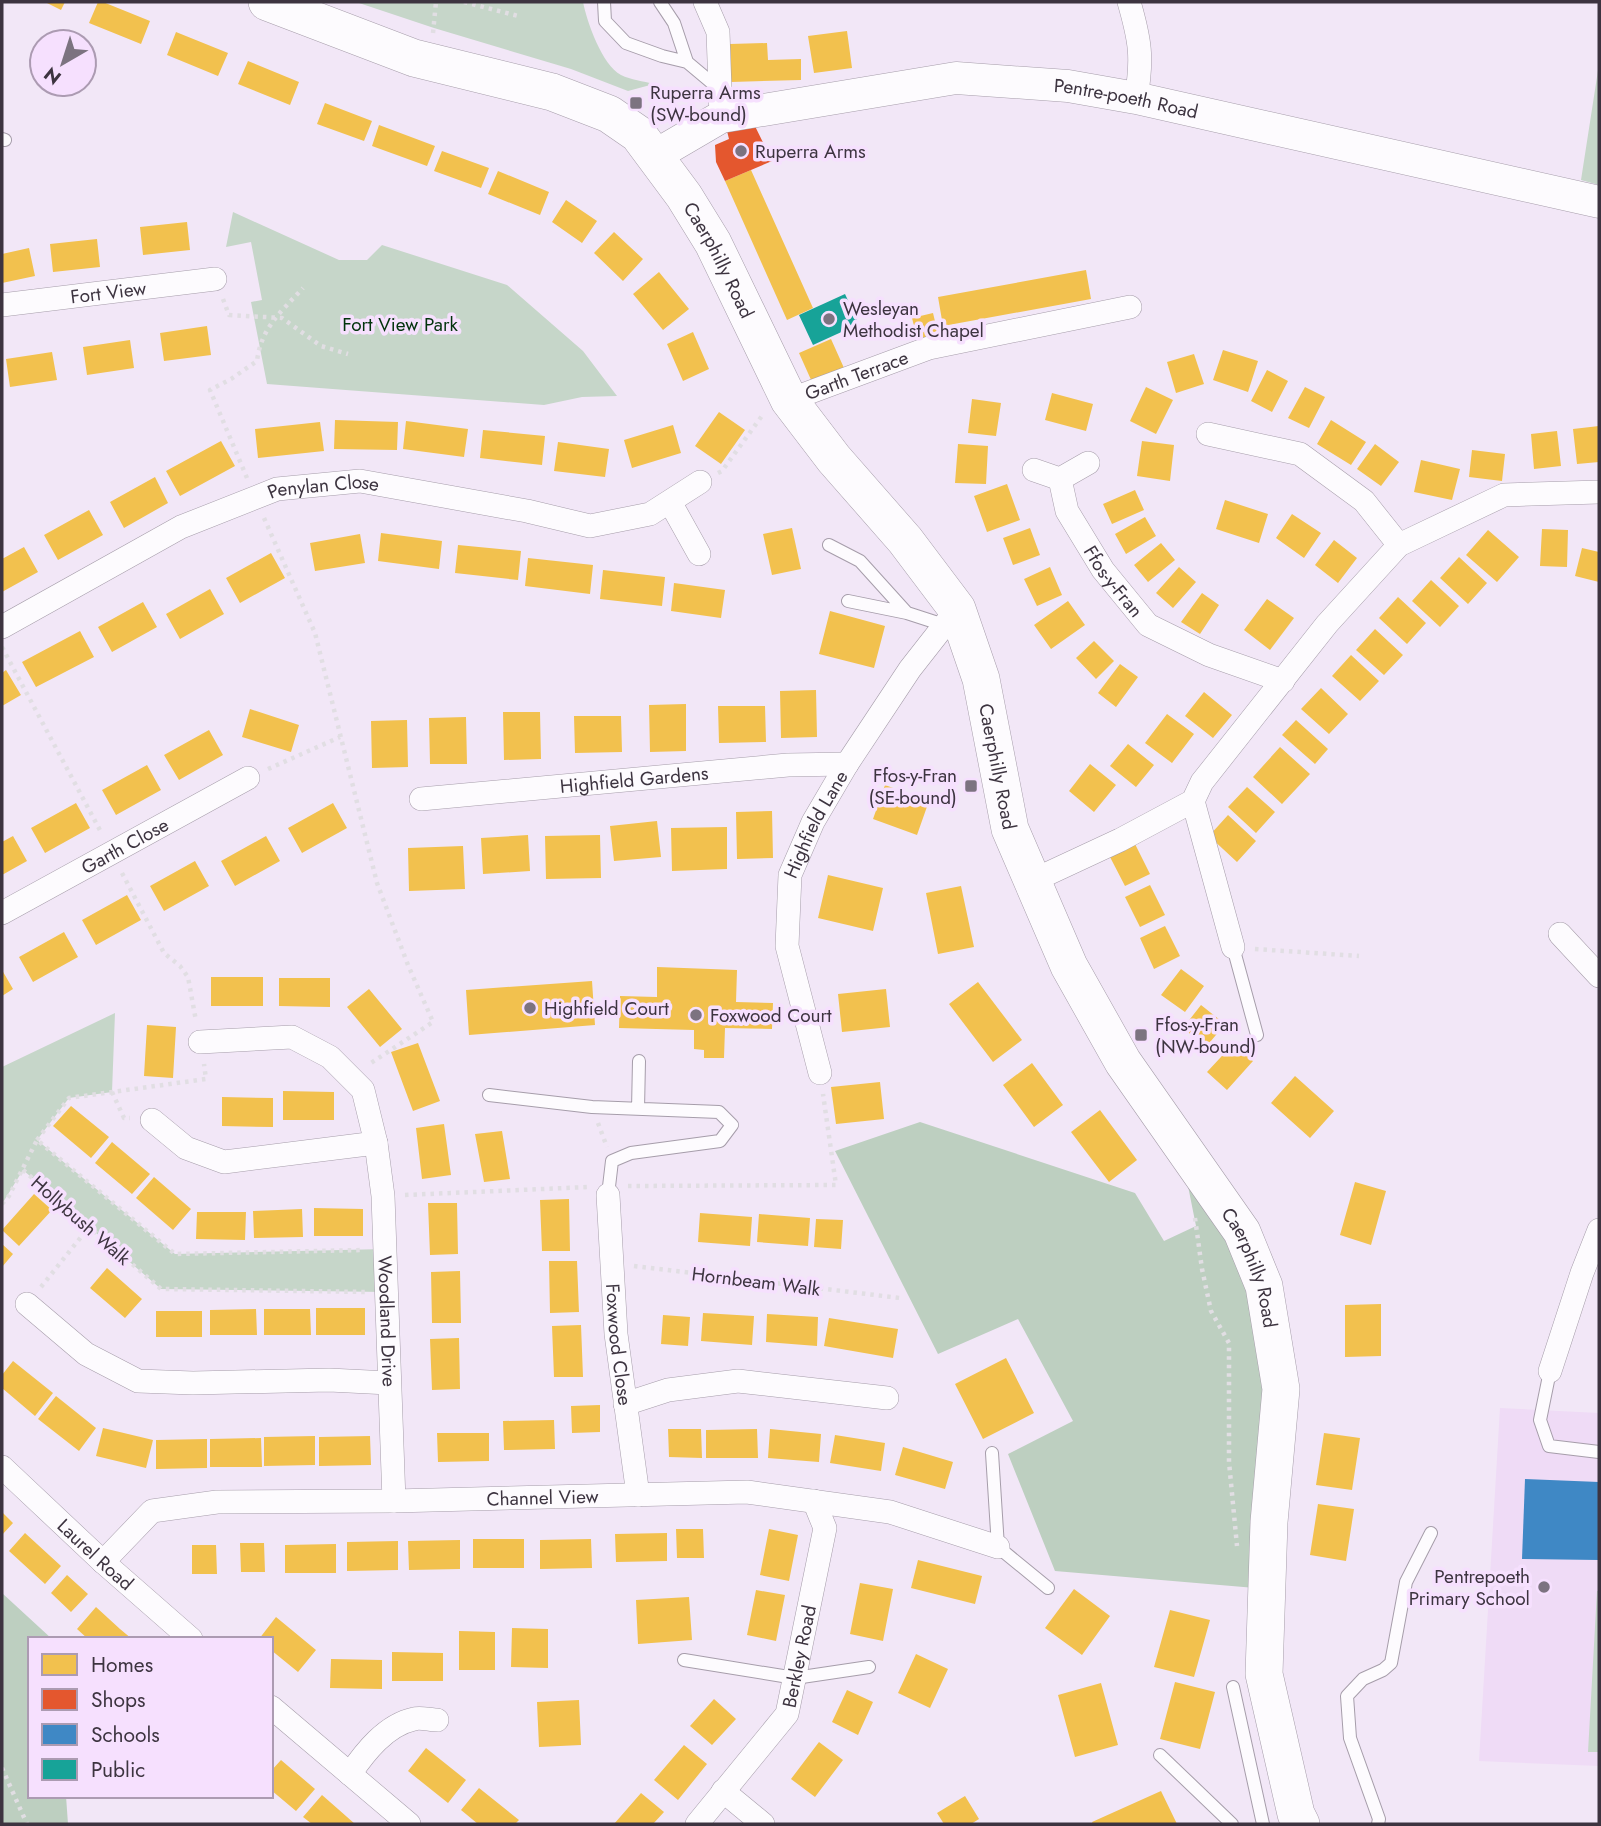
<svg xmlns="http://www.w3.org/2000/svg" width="1601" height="1826" viewBox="0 0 1601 1826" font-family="Jost,sans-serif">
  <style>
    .built { fill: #efdbf6 }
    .green { fill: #c6d6c9 }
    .forest { fill: #bdcfc0 }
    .homes { fill: #f2c14e }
    .shops { fill: #e4572e }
    .schools { fill: #3f88c5 }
    .public { fill: #17a398 }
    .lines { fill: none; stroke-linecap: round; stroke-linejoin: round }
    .lane-casing { stroke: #a69daa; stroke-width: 14 }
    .street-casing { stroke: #a69daa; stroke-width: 24 }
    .secondary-casing { stroke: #a69daa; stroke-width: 33 }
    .primary-casing { stroke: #a69daa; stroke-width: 38 }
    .path { stroke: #e1dee3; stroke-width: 4.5; stroke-dasharray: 3.5 5; stroke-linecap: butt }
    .lane { stroke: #fdfbfe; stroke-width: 12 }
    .street { stroke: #fdfbfe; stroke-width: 23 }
    .secondary { stroke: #fdfbfe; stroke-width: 32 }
    .primary { stroke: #fdfbfe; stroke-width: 37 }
    .poi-dot { fill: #7c7380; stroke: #f6e0fe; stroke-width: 2.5 }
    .labels { text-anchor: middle; stroke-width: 7; stroke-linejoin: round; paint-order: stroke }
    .poi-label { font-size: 19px; fill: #3d3440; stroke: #f6e0fe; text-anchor: start }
    .street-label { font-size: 19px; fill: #3d3440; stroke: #f6e0fe }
    .park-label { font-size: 19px; fill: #02330c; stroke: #f6e0fe }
  </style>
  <rect width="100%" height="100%" fill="#f2e7f7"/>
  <path class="built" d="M1500 1408 1599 1413V1766L1479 1761Z"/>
  <path class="green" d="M356 2H583C587 22 602 65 621 75 631 80 643 81 654 84L628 91 571 69 434 28Z
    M1599 64V185L1581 180Z
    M233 212 339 260H367L382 245 507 285 583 351 617 396 582 397 544 405 267 384 251 302 262 300 251 242 226 247Z
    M115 1013 112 1092 69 1098 37 1140 175 1254 385 1249 386 1292 161 1289 23 1170 2 1204V1067Z
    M1597 1591H1599V1752H1588Z"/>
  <path class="forest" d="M920 1122 1135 1193 1164 1241 1196 1226 1188 1186 1264 1286 1267 1589 1055 1571 1008 1454 1073 1421 1018 1319 938 1354 835 1151Z
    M2 1593 52 1639H30V1796H66L68 1824H2Z"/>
  <path class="homes" d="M45 2H65L61 10Z
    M98 2H103L150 21 141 44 89 23Z
    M847 31 852 68 814 73 808 36Z
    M176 32 228 53 218 76 167 55Z
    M767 43 768 60 801 59V80L731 82 730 44Z
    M248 61 299 82 290 105 238 84Z
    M325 103 372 121 364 141 317 124Z
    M379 125 435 146 427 166 372 146Z
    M442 151 489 168 481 188 434 171Z
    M751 170 813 308 787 320 725 181Z
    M498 171 549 192 540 215 488 194Z
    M566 200 597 221 582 243 552 222Z
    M187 222 190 250 143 255 140 227Z
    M614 232 643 259 623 281 594 253Z
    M97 239 100 267 53 272 50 244Z
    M29 248 35 276 2 283V254Z
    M1086 270 1091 299 943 326 938 297Z
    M659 272 689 309 663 330 633 294Z
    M933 313 940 342 919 346 912 318Z
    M207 326 211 355 164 361 160 333Z
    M693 332 709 369 683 381 667 344Z
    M831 339 844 368 812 382 799 353Z
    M130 340 134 368 87 375 83 347Z
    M1223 350 1258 361 1248 392 1213 380Z
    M52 352 57 380 10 387 6 359Z
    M1194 354 1204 384 1176 393 1167 362Z
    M1267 370 1288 381 1272 412 1251 401Z
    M1146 387 1173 400 1156 434 1130 421Z
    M1305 387 1325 397 1309 428 1288 418Z
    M1052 393 1093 404 1086 431 1045 420Z
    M972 399 1001 403 996 436 968 433Z
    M719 412 745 430 721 464 695 446Z
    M335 420 398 422 397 450 334 449Z
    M1331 420 1366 442 1351 465 1317 444Z
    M406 421 468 429 464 457 403 449Z
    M320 422 324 451 258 458 255 429Z
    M673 425 681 453 632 468 624 440Z
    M1599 426V462L1577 464 1573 429Z
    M483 430 545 436 542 465 480 458Z
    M1557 431 1561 466 1534 469 1531 434Z
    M221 441 235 466 180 496 166 471Z
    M1142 441 1174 445 1170 481 1137 476Z
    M558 442 609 449 605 477 554 471Z
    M958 444 988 446 986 484 955 483Z
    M1375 444 1399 462 1381 486 1357 469Z
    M1472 450 1505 454 1502 481 1469 477Z
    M1421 460 1460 469 1452 500 1414 492Z
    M155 477 168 503 124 528 110 502Z
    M1007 484 1020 520 987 532 974 496Z
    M1135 490 1144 510 1112 524 1103 504Z
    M1225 500 1268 514 1259 543 1216 529Z
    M89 510 103 535 58 560 44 535Z
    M1292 514 1321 533 1304 558 1276 538Z
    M1145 517 1156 536 1126 554 1115 534Z
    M792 528 801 569 772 575 763 534Z
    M1030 528 1040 555 1013 565 1003 538Z
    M1542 529 1568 530 1567 567 1540 566Z
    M1488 530 1519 557 1497 582 1466 555Z
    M381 533 442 541 439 569 378 561Z
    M360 534 365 563 315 571 310 543Z
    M1334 540 1357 558 1338 583 1315 565Z
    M1161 543 1175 560 1148 582 1134 565Z
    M458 545 521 551 518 580 455 573Z
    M24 547 38 572 2 592V559Z
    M1582 548 1599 552V582L1575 576Z
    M271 553 285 578 240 603 226 578Z
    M1459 557 1487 583 1468 604 1440 578Z
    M528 558 593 565 590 594 525 586Z
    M1050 567 1062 595 1037 606 1024 579Z
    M1179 567 1196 582 1173 608 1156 593Z
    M603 570 665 577 662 606 600 599Z
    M1431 580 1459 606 1440 627 1412 601Z
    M674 583 725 590 721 618 671 611Z
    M210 589 224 614 180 639 166 614Z
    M1202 593 1219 605 1200 634 1181 622Z
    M1398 597 1426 623 1407 644 1379 618Z
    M1267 599 1294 618 1270 650 1244 630Z
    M1068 601 1085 625 1051 649 1034 625Z
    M143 602 157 627 112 652 98 627Z
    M830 611 885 626 874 668 819 654Z
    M1375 629 1403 655 1384 675 1356 650Z
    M80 631 94 657 36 687 22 662Z
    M1094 641 1114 661 1096 679 1076 658Z
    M1351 655 1379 681 1360 701 1332 676Z
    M1120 664 1138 677 1116 707 1098 693Z
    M6 670 21 695 2 706V673Z
    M1321 688 1348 714 1329 734 1301 709Z
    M816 690 817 737 781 738 780 691Z
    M1204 692 1232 715 1213 738 1185 716Z
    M686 704V751L650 752 649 705Z
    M718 706H765L766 742 719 743Z
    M250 709 299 725 291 752 242 737Z
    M503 712H540L541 759 504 760Z
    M1167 714 1194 734 1172 763 1145 743Z
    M574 716H621L622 752 575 753Z
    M466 717 467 764H430L429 718Z
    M407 720 408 767 372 768 371 721Z
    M1296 720 1328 749 1315 764 1282 735Z
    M209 730 223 755 179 780 164 755Z
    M1128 744 1154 765 1136 787 1110 766Z
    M1280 747 1310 774 1282 804 1253 777Z
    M1090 764 1116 785 1094 812 1069 791Z
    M147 765 161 790 116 815 102 790Z
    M885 785 929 801 917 835 873 819Z
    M1247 787 1275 812 1256 833 1228 807Z
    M76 803 90 828 45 853 31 828Z
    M333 803 347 828 302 853 288 828Z
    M772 811 773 858 737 859 736 812Z
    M1228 815 1256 841 1237 862 1209 836Z
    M657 821 661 857 614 861 610 826Z
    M727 827V869L672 871 671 828Z
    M528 835 530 871 483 874 481 838Z
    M600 835 601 878 546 879 545 836Z
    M13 836 27 861 2 875V842Z
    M266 836 280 861 235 886 221 861Z
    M1135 844 1150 874 1125 886 1110 857Z
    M463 846 465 889 409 891 408 848Z
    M195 861 209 886 164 911 150 886Z
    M828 875 883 888 873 931 818 918Z
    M1150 885 1165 915 1140 927 1125 897Z
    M961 886 974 947 938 954 926 893Z
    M127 895 141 920 96 945 82 920Z
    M1165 926 1180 956 1154 969 1140 938Z
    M64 932 78 957 33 982 19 957Z
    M657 967 737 970 736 1002 773 1003 772 1029 725 1028 724 1058H704V1050L694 1049V1030L619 1028 620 996 657 997Z
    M1181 969 1204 986 1185 1012 1161 995Z
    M2 970 13 989 2 996Z
    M211 977H263V1006H211Z
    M279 978H330V1007L279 1006Z
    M592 981 595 1025 469 1035 466 990Z
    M978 982 1022 1040 993 1062 949 1004Z
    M369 989 402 1029 380 1047 347 1007Z
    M886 989 890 1027 842 1032 838 994Z
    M1201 1005 1225 1024 1206 1047 1183 1028Z
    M147 1025 176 1027 173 1078 144 1076Z
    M418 1043 440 1101 413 1111 391 1052Z
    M1234 1043 1253 1061 1227 1090 1207 1072Z
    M1032 1063 1063 1105 1034 1127 1003 1085Z
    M1295 1076 1334 1111 1310 1138 1271 1103Z
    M880 1082 884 1119 836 1124 831 1087Z
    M283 1091 334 1092V1120H283Z
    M222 1097 273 1098V1127L222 1126Z
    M71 1106 109 1137 91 1158 53 1126Z
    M1100 1110 1137 1160 1109 1182 1071 1132Z
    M444 1124 451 1175 422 1179 416 1128Z
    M502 1131 510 1179 484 1182 475 1134Z
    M112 1142 150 1174 132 1194 95 1163Z
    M154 1177 191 1209 173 1230 136 1198Z
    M1355 1182 1386 1191 1371 1245 1340 1235Z
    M34 1194 52 1210 19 1246 2 1230Z
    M569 1199 570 1251H542L540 1200Z
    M428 1203H457L458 1254 430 1255Z
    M314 1208 363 1209V1236H314Z
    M302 1209 303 1237 254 1238 253 1211Z
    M197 1212H246L245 1240 196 1239Z
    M700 1213 752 1217 750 1246 698 1242Z
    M759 1214 810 1218 808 1246 757 1242Z
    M816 1219 843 1220 841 1249 814 1247Z
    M2 1244 13 1254 2 1267Z
    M549 1261H577L579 1312 550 1313Z
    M107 1268 142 1299 125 1318 90 1288Z
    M460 1271 461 1323H432L431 1272Z
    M1381 1304V1356L1345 1357V1305Z
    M316 1308H365V1335H316Z
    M256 1309 257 1335H210V1310Z
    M264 1309H310L311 1335H264Z
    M156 1311H202V1337H156Z
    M703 1313 754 1316 752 1345 701 1341Z
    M767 1314 818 1317 817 1346 766 1342Z
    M663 1315 690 1317 688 1346 661 1344Z
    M829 1318 898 1329 893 1358 824 1346Z
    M581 1325 583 1377H554L552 1326Z
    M459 1338 460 1389 432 1390 430 1339Z
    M1006 1358 1034 1413 983 1439 955 1384Z
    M13 1361 53 1393 35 1416 2 1388V1375Z
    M56 1396 96 1428 79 1451 38 1419Z
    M600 1405V1432L572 1433 571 1406Z
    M554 1420 555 1449 504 1450 503 1421Z
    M103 1428 153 1440 146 1468 96 1456Z
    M668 1429H701L702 1458 669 1457Z
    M757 1429 758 1458H706V1430Z
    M770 1429 821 1434 819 1462 768 1458Z
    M437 1433H489V1461L438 1462Z
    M1324 1433 1360 1438 1352 1490 1316 1485Z
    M835 1435 885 1443 881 1471 830 1463Z
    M315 1436V1465L264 1466V1437Z
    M370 1436 371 1465 319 1466V1437Z
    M261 1438 262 1467H210V1439Z
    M207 1439V1468L156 1469V1440Z
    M903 1447 953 1462 945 1489 895 1475Z
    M1318 1504 1354 1509 1346 1561 1310 1555Z
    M2 1512 13 1523 2 1535Z
    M676 1529H703L704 1558H677Z
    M769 1529 798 1535 789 1581 760 1575Z
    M25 1533 61 1566 45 1584 9 1551Z
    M667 1533V1561L616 1562 615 1534Z
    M473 1539H524V1568H473Z
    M591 1539 592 1568 540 1569V1540Z
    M460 1540V1569L409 1570 408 1541Z
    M398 1541V1570L347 1571V1542Z
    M240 1543H264L265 1572H241Z
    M336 1544V1573H285V1545Z
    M192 1545H216L217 1574H192Z
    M918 1560 982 1576 975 1604 911 1588Z
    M67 1575 88 1594 71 1612 51 1593Z
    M860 1583 893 1589 883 1641 850 1634Z
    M1074 1589 1110 1616 1082 1655 1045 1628Z
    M756 1590 785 1595 776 1641 747 1635Z
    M689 1597 692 1640 638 1644 636 1600Z
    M96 1607 120 1629 132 1639H88L77 1629Z
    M1170 1610 1210 1620 1194 1677 1154 1667Z
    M276 1617 316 1650 298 1672 271 1650V1639H259Z
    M512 1628 548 1629V1668L511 1667Z
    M459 1631 495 1632V1670H459Z
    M392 1652 443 1653V1681H392Z
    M916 1654 948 1669 930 1708 898 1693Z
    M331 1659 382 1660V1689L330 1688Z
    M1175 1682 1215 1692 1200 1749 1160 1739Z
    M1101 1683 1118 1745 1075 1757 1058 1695Z
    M847 1690 873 1702 858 1735 832 1722Z
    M714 1699 736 1719 712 1745 690 1726Z
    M579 1700 581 1745 539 1747 537 1702Z
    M819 1742 843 1760 815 1797 791 1779Z
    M684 1745 707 1764 678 1800 654 1780Z
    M426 1748 466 1780 448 1803 408 1771Z
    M281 1760 315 1789 296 1811 271 1790V1771Z
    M479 1788 519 1820 515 1824H478L461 1810Z
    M1161 1791 1177 1824H1093L1092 1822Z
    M641 1793 664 1812 653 1824H614Z
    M322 1795 338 1809 355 1824H312L303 1817Z
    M965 1796 979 1819 971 1824H944L937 1813Z"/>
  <path class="shops" d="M752 120 772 161 725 181 716 162 715 145 729 139 727 131Z"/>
  <path class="schools" d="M1525 1479 1599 1482V1560L1522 1559Z"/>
  <path class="public" d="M845 294 859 324 813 345 799 315Z"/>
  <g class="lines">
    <defs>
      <path id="lane" d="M604 2 605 21 626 43 662 56 687 62 718 88
        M660 2 674 23 687 62
        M2 139 5 140
        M829 545 860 561 907 613 944 625
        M848 601 907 613
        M1233 947 1257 1035
        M489 1095 592 1107 719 1112 732 1125 720 1141 631 1153 612 1161 608 1195
        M638 1109 639 1061
        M1550 1371 1540 1420 1549 1446 1599 1452
        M992 1453 998 1547 1048 1588
        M684 1660 795 1678 869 1667
        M1233 1687 1263 1824
        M1160 1755 1232 1824
        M1378 1824 1379 1819 1350 1738 1347 1696 1363 1679 1383 1670 1391 1663 1406 1582 1431 1533"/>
      <g id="street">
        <path d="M705 2 718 32 721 117"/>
        <path d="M1129 2C1140 40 1143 58 1136 98"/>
        <path id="s1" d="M2 305 215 279"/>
        <path id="s2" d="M789 400 929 348 1130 307"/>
        <path d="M1208 434 1300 454 1364 501 1399 545"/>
        <path d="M1034 470 1060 479 1088 463"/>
        <path id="s3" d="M1060 479 1067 511 1103 570 1148 625 1209 655 1283 681"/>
        <path d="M670 502 699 554"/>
        <path id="s4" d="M2 627 181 527 277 489 360 481 527 511 590 526 650 514 700 482"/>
        <path id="s5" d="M421 799 788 765 847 764"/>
        <path d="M1193 801 1233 947"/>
        <path d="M1032 881 1120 840 1193 801 1202 782 1327 624 1399 545 1504 495 1599 492"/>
        <path id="s6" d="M2 913 248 778"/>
        <path d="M1560 934 1599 976"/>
        <path id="s7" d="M200 1042 292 1037 330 1057 363 1090 376 1143 383 1196 394 1501"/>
        <path id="s8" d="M820 1073 787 946 790 875 813 822 847 764 910 669 957 609"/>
        <path d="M152 1120 186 1148 224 1162 376 1143"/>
        <path id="s9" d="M608 1195 616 1334 638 1495"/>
        <path d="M27 1304 86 1354 138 1381 193 1383 329 1380 389 1383"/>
        <path d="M1550 1371 1582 1273 1599 1230"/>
        <path d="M625 1404 668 1390 738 1381 887 1398"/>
        <path id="s10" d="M2 1467 103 1562 191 1639"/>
        <path id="s11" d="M103 1562 152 1511 217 1502 394 1501 747 1492 890 1512 998 1547"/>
        <path d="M271 1707 409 1824"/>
        <path d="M350 1774C365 1752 386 1725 414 1719 420 1717 430 1720 437 1720"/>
        <path d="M723 1791 763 1824"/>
        <path id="s12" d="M697 1824 787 1714 825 1528 814 1501"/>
      </g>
      <g id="secondary">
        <path id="s13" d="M656 155 721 117 956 78 1068 86 1136 98 1599 202"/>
      </g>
      <g id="primary">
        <path id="s14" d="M267 2 414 58 552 92 609 114 638 134 684 196 713 243 789 400 834 459 905 540 957 609 981 679 1010 829 1069 966 1123 1062 1242 1232 1264 1286 1281 1389 1269 1522 1264 1674 1296 1814 1301 1824"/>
      </g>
    </defs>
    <use href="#lane" class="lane-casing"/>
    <use href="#street" class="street-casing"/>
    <use href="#secondary" class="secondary-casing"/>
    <use href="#primary" class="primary-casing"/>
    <path class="path" d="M464 2 518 16
      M433 33 436 2
      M223 299 229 315 282 318 321 346 348 354
      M718 473 722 471 764 413
      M247 478 210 390 231 379 257 361C261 328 281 312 303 288
      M264 518 315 633 377 883 408 965 433 1022 368 1065
      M2 647 102 834
      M268 769 340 737
      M122 873 164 953 180 966 188 977 196 1021
      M1255 949 1359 956
      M112 1092 124 1118H130
      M598 1123 607 1147
      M37 1140 69 1098 206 1079 204 1064
      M23 1170 161 1289 366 1292
      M628 1186 836 1185 823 1094
      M405 1195 588 1187
      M2 1204 9 1196 37 1140 175 1254 363 1250
      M1195 1218 1202 1269 1211 1311 1229 1343V1462L1237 1546
      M634 1266 900 1298
      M41 1287 89 1227
      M2 1768 27 1824"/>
    <use href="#lane" class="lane"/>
    <use href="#street" class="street"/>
    <use href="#secondary" class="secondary"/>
    <use href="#primary" class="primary"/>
  </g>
  <g class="poi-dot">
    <rect x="629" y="96" width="14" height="14" rx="3.5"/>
    <circle cx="741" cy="151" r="7"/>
    <circle cx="829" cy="319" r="7"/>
    <rect x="964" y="779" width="14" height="14" rx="3.5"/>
    <circle cx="530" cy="1008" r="7"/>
    <circle cx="696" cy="1015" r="7"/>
    <rect x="1134" y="1028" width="14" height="14" rx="3.5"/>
    <circle cx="1544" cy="1587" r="7"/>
  </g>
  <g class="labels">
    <g class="poi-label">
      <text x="650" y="99">Ruperra Arms<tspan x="650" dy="22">(SW-bound)</tspan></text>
      <text x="755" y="158">Ruperra Arms</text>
      <text x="843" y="315">Wesleyan<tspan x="843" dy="22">Methodist Chapel</tspan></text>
      <text x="957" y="782" text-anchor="end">Ffos-y-Fran<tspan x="957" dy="22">(SE-bound)</tspan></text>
      <text x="544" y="1015">Highfield Court</text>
      <text x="710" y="1022">Foxwood Court</text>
      <text x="1155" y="1031">Ffos-y-Fran<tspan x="1155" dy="22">(NW-bound)</tspan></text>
      <text x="1530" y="1583" text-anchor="end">Pentrepoeth<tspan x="1530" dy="22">Primary School</tspan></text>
    </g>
    <g class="street-label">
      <text dy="7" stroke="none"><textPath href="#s13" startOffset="485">Pentre-poeth Road</textPath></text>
      <text dy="7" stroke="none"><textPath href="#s14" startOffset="546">Caerphilly Road</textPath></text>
      <text dy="7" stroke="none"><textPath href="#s1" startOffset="107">Fort View</textPath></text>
      <text dy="7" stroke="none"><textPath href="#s2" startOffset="72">Garth Terrace</textPath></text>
      <text dy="7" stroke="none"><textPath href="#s4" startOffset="355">Penylan Close</textPath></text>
      <text dy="7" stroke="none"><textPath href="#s3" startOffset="117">Ffos-y-Fran</textPath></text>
      <text dy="7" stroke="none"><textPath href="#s14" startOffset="1134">Caerphilly Road</textPath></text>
      <text dy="7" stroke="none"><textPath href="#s5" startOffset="214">Highfield Gardens</textPath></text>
      <text dy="7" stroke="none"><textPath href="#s8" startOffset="259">Highfield Lane</textPath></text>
      <text dy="7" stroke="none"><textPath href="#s6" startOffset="140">Garth Close</textPath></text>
      <text transform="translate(81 1220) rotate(41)" y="7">Hollybush Walk</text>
      <text dy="7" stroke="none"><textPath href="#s14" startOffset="1701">Caerphilly Road</textPath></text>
      <text transform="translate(756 1281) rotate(7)" y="7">Hornbeam Walk</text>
      <text dy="7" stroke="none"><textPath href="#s7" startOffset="415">Woodland Drive</textPath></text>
      <text dy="7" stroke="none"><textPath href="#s9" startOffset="150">Foxwood Close</textPath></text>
      <text dy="7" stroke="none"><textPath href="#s11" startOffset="462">Channel View</textPath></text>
      <text dy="7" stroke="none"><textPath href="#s10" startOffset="128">Laurel Road</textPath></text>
      <text dy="7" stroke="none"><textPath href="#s12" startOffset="201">Berkley Road</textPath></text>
    </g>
    <g class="park-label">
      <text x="400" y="331">Fort View Park</text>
    </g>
  </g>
  <rect width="1601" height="1826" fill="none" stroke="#3d3440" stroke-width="7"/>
  <rect x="28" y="1637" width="245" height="161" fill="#f6e0fe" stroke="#ac9bb2" stroke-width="2"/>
  <rect x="42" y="1654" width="35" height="21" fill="#f2c14e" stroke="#ac9bb2" stroke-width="2"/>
  <text x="91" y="1672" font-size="21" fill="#3d3440">Homes</text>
  <rect x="42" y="1689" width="35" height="21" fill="#e4572e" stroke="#ac9bb2" stroke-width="2"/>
  <text x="91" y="1707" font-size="21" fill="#3d3440">Shops</text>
  <rect x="42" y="1724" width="35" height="21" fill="#3f88c5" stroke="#ac9bb2" stroke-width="2"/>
  <text x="91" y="1742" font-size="21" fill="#3d3440">Schools</text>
  <rect x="42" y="1759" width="35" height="21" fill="#17a398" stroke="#ac9bb2" stroke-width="2"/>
  <text x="91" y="1777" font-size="21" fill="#3d3440">Public</text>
  <g transform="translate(63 63) rotate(219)"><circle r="33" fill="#f6e0fe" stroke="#ac9bb2" stroke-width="2"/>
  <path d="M0-5L12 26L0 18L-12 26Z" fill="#7c7380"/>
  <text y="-10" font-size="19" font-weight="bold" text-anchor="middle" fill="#3d3440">N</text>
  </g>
</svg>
